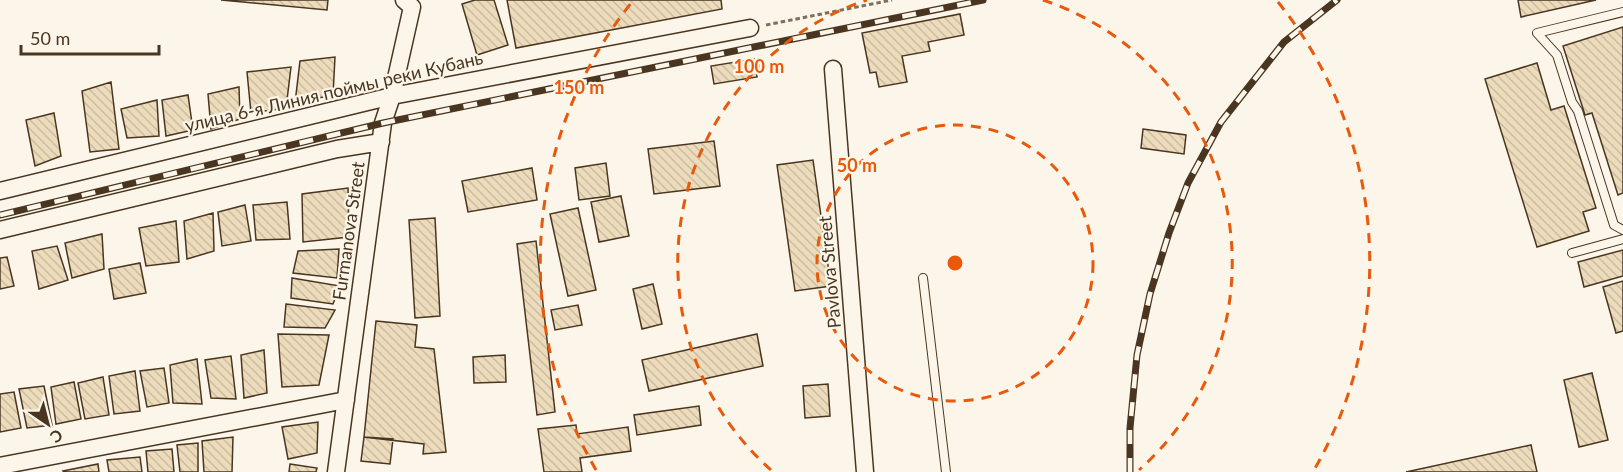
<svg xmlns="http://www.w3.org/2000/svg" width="1623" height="472" viewBox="0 0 1623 472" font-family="Lato,sans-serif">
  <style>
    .building { fill: url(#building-back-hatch); stroke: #4a3520; stroke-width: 1.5 }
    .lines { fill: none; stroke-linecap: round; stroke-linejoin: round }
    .lane-casing { stroke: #4a3520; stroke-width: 10 }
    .street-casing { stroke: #4a3520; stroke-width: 19 }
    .path { stroke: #7f6f5c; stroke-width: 3; stroke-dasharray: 4.5 3; stroke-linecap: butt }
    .lane { stroke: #fbf6e9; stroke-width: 8 }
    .street { stroke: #fbf6e9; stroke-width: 16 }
    .rail-casing { stroke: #4a3520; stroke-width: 7 }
    .rail { stroke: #fbf6e9; stroke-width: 4.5; stroke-dasharray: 14; stroke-linecap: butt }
    .ring { fill: none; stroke: #e8590c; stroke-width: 3; stroke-dasharray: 10 8 }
    .labels { text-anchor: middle; stroke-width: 4.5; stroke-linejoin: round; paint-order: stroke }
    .street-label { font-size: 18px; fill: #4a3520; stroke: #fbf6e9 }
    .centre { fill: #e8590c; stroke: #fbf6e9; stroke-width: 3 }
    .ring-label { font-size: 18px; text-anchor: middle; font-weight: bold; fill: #e8590c; stroke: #fbf6e9; stroke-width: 4.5; stroke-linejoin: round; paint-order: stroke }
  </style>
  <defs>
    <pattern id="building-back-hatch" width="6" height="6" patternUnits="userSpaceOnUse" patternTransform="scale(1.5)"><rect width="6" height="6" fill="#ecdcbc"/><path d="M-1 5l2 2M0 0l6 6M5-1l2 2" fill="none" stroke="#ccbda1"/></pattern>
  </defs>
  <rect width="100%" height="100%" fill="#fbf6e9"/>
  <path class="building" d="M221 0H328L327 10Z
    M475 0H494L508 45 477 55 462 4Z
    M507 0H721L722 9 516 48Z
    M1518 0H1596L1521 17Z
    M960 14 964 35 928 42 930 51 902 56 907 82 879 87 876 72 870 73 862 33Z
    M1623 27V193L1618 195 1592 113 1585 115 1563 46Z
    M335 57 333 95 295 103 300 61Z
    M754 59 757 77 714 84 711 66Z
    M1537 63 1551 110 1564 106 1596 208 1583 212 1589 231 1537 247 1485 79Z
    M291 67 286 108 251 113 247 72Z
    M111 82 119 149 90 152 82 91Z
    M239 87 240 119 211 129 208 94Z
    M188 95 193 130 166 136 162 100Z
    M157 100 159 136 127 138 121 109Z
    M54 113 61 156 35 166 26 120Z
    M1143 129 1186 135 1184 154 1141 148Z
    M714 141 720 186 654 194 648 149Z
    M813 160 831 286 795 291 777 165Z
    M606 163 610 196 579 200 575 168Z
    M532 168 537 200 468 212 462 181Z
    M348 188 349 237 303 242 302 194Z
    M621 196 629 236 599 242 591 202Z
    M287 202 290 239 256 240 253 205Z
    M245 205 251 241 222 246 218 212Z
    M578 208 596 290 568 296 550 214Z
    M213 213 214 251 187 259 184 221Z
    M435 218 440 316 415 318 409 220Z
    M176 221 179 262 146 266 139 228Z
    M102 234 104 269 72 278 65 243Z
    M536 241 555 412 537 415 517 244Z
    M57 246 68 280 39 289 32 251Z
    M339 249 337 278 293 273 298 251Z
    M1623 250V276L1584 287 1578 262Z
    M7 257 14 286 0 289V258Z
    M140 263 146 293 114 299 109 269Z
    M292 278 340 286 333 304 291 298Z
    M1623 281V331L1616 333 1603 287Z
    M653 284 662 324 642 329 633 289Z
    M286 304 335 310 325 328 284 327Z
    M578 305 582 325 555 330 551 310Z
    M376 321 417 325 415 347 434 349 446 452 423 454 424 444 364 437Z
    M278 334 329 335 319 385 282 387Z
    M757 334 763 366 649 391 642 360Z
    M264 350 267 393 244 398 241 355Z
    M505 355 506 382 474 383 473 357Z
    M231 356 236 399 211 398 205 360Z
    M197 359 202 404 173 403 170 365Z
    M164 368 169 403 147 407 140 371Z
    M135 371 140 411 114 414 109 376Z
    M1592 373 1608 440 1579 447 1564 380Z
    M103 377 109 415 85 419 78 383Z
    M74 382 81 419 56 424 51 387Z
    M828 384 830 416 805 418 803 386Z
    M44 386 52 425 27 428 19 389Z
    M14 392 21 428 0 432V394Z
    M699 406 701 425 637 435 634 415Z
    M318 422 317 453 288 459 282 427Z
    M576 425 577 434 628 427 631 451 580 458 582 472H544L538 429Z
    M233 437 232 472H204L202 441Z
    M364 437 393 439 390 464 361 461Z
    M198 443V472H180L177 445Z
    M1531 445 1537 472H1406Z
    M172 449 174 472H148L146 451Z
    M140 457 142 472H109L107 460Z
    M98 464 99 472H64L63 471Z
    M290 464 317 468 316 472H289Z"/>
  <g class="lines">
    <defs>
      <path id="lane" d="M1623 12 1537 33 1557 55 1572 102 1578 111 1614 225 1623 230
        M1572 253 1623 239
        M923 278 946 472"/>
      <path id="street" d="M833 69 865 472
        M0 191 392 96 750 28
        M0 230 337 149 381 142
        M0 466 346 400
        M336 472 383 123 392 96 412 7 404 0"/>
    </defs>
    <use href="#lane" class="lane-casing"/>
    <use href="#street" class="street-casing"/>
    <path class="path" d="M766 25 892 0"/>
    <use href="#lane" class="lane"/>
    <use href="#street" class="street"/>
    <defs>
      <path id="rail" d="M0 215 383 123 983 0
        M1130 472V428L1137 355 1150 294 1169 233 1188 183 1221 122 1284 42 1337 0"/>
    </defs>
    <use href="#rail" class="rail-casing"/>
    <use href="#rail" class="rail"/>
  </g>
  <g class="ring">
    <circle cx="955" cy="263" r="138"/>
    <path d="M771 470A277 277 0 0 1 867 0M1043 0A277 277 0 0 1 1139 470"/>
    <path d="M596 470A415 415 0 0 1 632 2M1278 2A415 415 0 0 1 1314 470"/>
  </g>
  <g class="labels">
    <g class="street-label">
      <text transform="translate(334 92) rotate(-13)" y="6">улица 6-я Линия поймы реки Кубань</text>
      <text transform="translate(349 231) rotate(-82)" y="6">Furmanova Street</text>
      <text transform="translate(830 272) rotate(-95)" y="6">Pavlova Street</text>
    </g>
  </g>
  <circle cx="955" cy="263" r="9" class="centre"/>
  <g class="ring-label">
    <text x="759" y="73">100 m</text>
    <text x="579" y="94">150 m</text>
    <text x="857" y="172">50 m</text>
  </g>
  <g transform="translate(48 424) rotate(145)" stroke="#fbf6e9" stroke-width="4.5" paint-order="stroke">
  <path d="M0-4.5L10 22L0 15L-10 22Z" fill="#4a3520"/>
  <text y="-9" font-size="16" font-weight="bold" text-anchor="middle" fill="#4a3520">С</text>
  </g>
  <path d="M21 45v9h138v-9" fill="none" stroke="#4a3520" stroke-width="3"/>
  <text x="30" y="45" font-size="18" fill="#4a3520" stroke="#fbf6e9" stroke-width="4.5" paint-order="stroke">50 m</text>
</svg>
